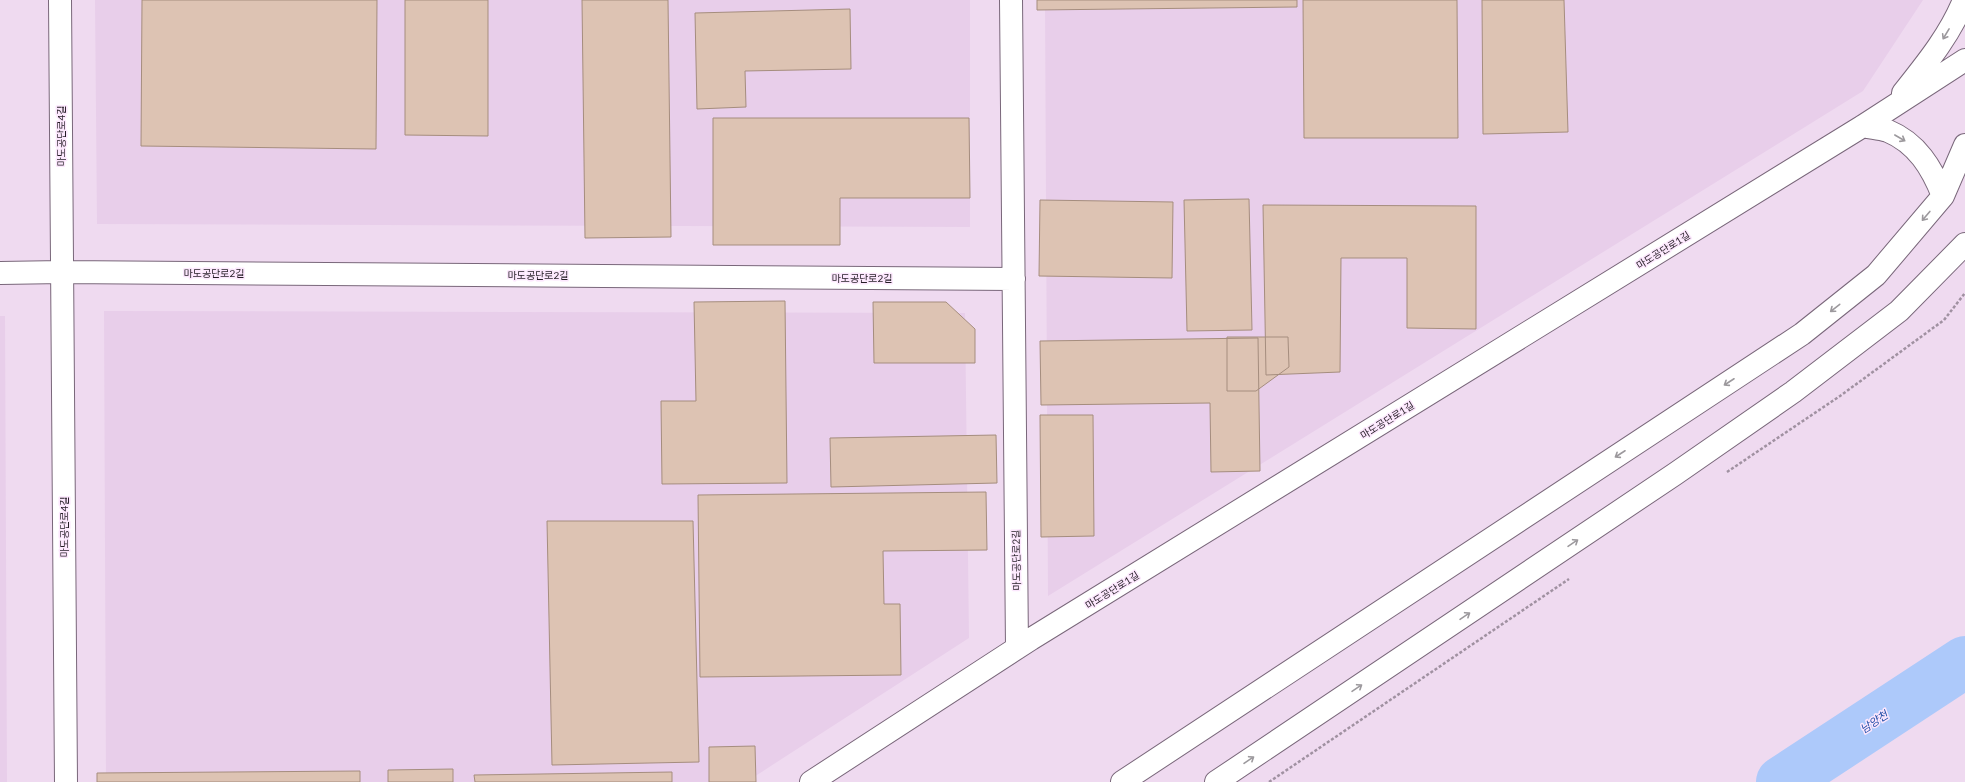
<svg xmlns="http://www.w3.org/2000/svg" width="1965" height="782" viewBox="0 0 1965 782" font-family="Lato,'Noto Sans KR',sans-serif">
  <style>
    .built { fill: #e8ceea }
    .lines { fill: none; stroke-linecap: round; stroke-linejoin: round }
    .river { stroke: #adc9fa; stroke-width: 52 }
    .building { fill: #ddc3b3; stroke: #a58d7e }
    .minor-casing { stroke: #79677a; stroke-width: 24 }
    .path { stroke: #a091a1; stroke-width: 2.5; stroke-dasharray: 3 2; stroke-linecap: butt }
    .minor { stroke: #fff; stroke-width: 22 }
    .oneway { stroke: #9c999d }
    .labels { text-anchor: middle; stroke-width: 3; stroke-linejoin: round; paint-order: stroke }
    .street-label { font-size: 10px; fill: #241d25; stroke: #fce7fd }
    .water-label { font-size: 11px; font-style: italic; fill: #1e4ca7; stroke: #fce7fd }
  </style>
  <rect width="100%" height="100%" fill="#efdaf0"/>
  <path class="built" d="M95 0H970V227L97 224Z
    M1045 0H1923L1863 91 1048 596Z
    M104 311 965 313 969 638 746 782H106Z
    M0 316H5L7 782H0Z"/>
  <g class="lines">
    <path class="river" d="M1782 782 1965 662"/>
  </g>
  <path class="building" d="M142 0H377L376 149 141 146Z
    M405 0H488V136L405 135Z
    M582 0H668L671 237 585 238Z
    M1037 0H1297V7L1037 10Z
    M1303 0H1457L1458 138H1304Z
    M1482 0H1564L1568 132 1483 134Z
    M850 9 851 69 745 71 746 107 697 109 695 13Z
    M713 118H969L970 198H840V245H713Z
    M1249 199 1252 330 1187 331 1184 200Z
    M1040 200 1173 202 1172 278 1039 276Z
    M1263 205 1476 206V329L1407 328V258H1341L1340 372 1266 375Z
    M785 301 787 483 662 484 661 401H696L694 302Z
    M873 302H946L975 329V363H874Z
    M1227 337H1288L1289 367 1256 391H1227Z
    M1258 338 1260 471 1211 472 1210 403 1041 405 1040 341Z
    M1040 415H1093L1094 536 1041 537Z
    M996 435 997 483 831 487 830 438Z
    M986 492 987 550 883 551 884 604H900L901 675 700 677 698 495Z
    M547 521H693L699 762 552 765Z
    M755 746 756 782H709V747Z
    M453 769V782H388V770Z
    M360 771V782H97V773Z
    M672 772V782H475L474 775Z"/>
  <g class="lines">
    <defs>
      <path id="minor" d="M60 0 66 782
        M1011 0 1017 648
        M1903 93C1926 64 1950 35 1964 0
        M1863 126C1871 128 1880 128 1888 131 1917 143 1932 168 1943 196
        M0 273 62 272 1014 279
        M811 782 1031 639 1863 126 1965 60
        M1122 782 1802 334 1876 275 1943 196 1965 145
        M1216 782 1675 474 1793 392 1899 311 1965 244"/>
    </defs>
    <use href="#minor" class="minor-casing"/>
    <path class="path" d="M1727 472 1840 396 1944 320 1965 293
      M1269 782 1569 579"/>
    <use href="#minor" class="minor"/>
  </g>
  <defs><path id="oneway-shaft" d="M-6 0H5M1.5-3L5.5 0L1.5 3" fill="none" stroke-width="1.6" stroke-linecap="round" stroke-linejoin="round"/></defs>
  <g class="oneway">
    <use href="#oneway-shaft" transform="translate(1946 34) rotate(121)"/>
    <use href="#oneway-shaft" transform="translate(1900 138) rotate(30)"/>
    <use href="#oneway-shaft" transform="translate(1926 216) rotate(130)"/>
    <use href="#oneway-shaft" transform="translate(1835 308) rotate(142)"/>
    <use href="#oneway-shaft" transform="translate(1729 382) rotate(147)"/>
    <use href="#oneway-shaft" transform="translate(1620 454) rotate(147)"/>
    <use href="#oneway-shaft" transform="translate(1573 543) rotate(-34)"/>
    <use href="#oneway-shaft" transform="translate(1465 616) rotate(-34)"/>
    <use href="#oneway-shaft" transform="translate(1357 688) rotate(-34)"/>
    <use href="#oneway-shaft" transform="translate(1249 760) rotate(-34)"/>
  </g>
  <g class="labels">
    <g class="street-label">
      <text transform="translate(61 136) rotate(-90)" y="4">마도공단로4길</text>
      <text transform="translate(1663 250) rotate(-32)" y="4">마도공단로1길</text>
      <text x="214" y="277">마도공단로2길</text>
      <text x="538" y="279">마도공단로2길</text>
      <text x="862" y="282">마도공단로2길</text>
      <text transform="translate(1387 420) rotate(-32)" y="4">마도공단로1길</text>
      <text transform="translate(64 527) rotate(-90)" y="4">마도공단로4길</text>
      <text transform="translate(1016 560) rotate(-91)" y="4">마도공단로2길</text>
      <text transform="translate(1112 590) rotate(-32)" y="4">마도공단로1길</text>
    </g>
    <g class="water-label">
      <text transform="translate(1874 722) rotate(-33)" y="4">남양천</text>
    </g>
  </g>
</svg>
